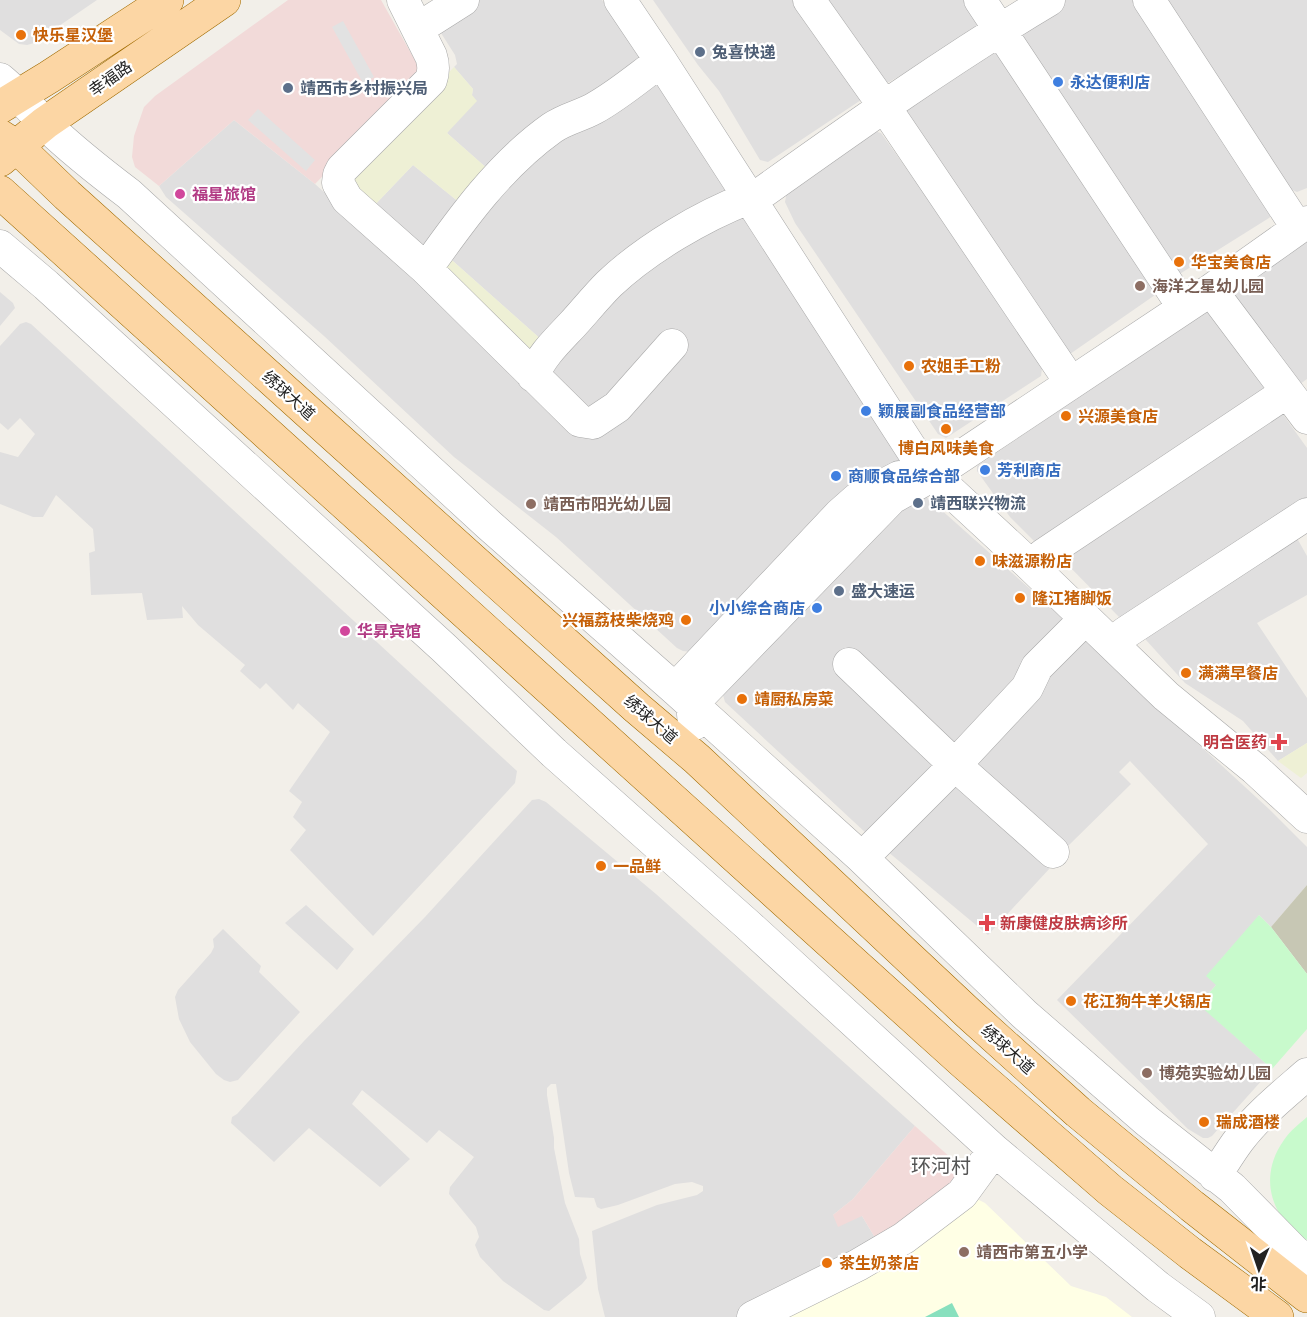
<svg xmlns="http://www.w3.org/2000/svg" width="1307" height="1317" viewBox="0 0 1307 1317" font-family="Helvetica,'Noto Sans SC',sans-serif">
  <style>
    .residential { fill: #e0dfdf }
    .commercial { fill: #f2dad9 }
    .education { fill: #ffffe5 }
    .construction { fill: #c7c7b4 }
    .farmland { fill: #eef0d5 }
    .park { fill: #c8facc }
    .pitch { fill: #88e0be }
    .parking { fill: #e2e2e2 }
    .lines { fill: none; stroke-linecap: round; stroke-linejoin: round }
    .minor-casing { stroke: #a9a9a9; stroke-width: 33 }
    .major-casing { stroke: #a06b00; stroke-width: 34 }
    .minor { stroke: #fff; stroke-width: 32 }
    .major { stroke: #fcd6a4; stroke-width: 33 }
    .food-dot { fill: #e8710a; stroke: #fff; stroke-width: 2 }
    .service-dot { fill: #5c6f8a; stroke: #fff; stroke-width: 2 }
    .shop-dot { fill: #3f7fe0; stroke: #fff; stroke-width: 2 }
    .hotel-dot { fill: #d1479c; stroke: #fff; stroke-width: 2 }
    .education-dot { fill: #8d6e63; stroke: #fff; stroke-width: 2 }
    .health-dot { fill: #e0444e; stroke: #fff; stroke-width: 2 }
    .labels { text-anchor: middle; stroke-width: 4.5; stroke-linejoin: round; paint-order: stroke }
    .food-label { font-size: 16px; font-weight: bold; fill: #c56008; stroke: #fff; text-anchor: start }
    .service-label { font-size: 16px; font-weight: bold; fill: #4e5e75; stroke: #fff; text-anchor: start }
    .street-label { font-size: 16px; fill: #222; stroke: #fff }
    .shop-label { font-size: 16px; font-weight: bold; fill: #366cbe; stroke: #fff; text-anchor: start }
    .hotel-label { font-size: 16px; font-weight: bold; fill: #b23c85; stroke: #fff; text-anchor: start }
    .education-label { font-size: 16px; font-weight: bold; fill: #785e54; stroke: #fff; text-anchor: start }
    .health-label { font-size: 16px; font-weight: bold; fill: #be3a42; stroke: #fff; text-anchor: end }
    .quarter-label { font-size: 20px; fill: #555; stroke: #fff }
  </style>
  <rect width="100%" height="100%" fill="#f2efe9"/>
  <path class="residential" d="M0 0H97L34 43 27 45 19 44 0 30Z
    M473 0H602L640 57 490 171 447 133 472 95 473 89 454 67 457 64 455 55 441 33 438 24Z
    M653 0H796L861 100 768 162 760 160 719 91 698 65Z
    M820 0H969L984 24 935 56 889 82H884Z
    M1066 0H1135L1272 215 1269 218 1178 275 1020 43 1023 28Z
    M1159 0H1307V188L1297 192 1288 188Z
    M995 51 1082 183 1157 290 1155 295 1070 354 902 111Z
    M652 76 726 187V195L544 342 445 254 533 158Z
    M234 120 315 184 423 281 569 419 582 426 595 428 604 425 617 416 644 385 681 348 683 344 682 338 674 335 667 336 625 379 593 415 587 418 582 417 546 387 544 377 545 369 598 309 627 280 650 262 682 240 725 217 730 214H741L747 218 831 341 903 456 904 463 902 467 862 483 831 501 707 644 691 652 683 651 677 648 556 537 454 457 324 336 166 197 159 186Z
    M874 131 881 133 971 259 1042 368 1041 376 946 438 938 434 795 223 785 202 787 191Z
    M413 165 460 203 428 243 422 246 370 210Z
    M1307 236V379L1296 387 1225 292Z
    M0 292 13 303 15 308 0 326Z
    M1210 310 1266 381 1265 392 1038 545 1010 517 977 471V466L1205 311Z
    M26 322 31 324 517 771 515 783 373 936 290 850 306 830 293 817 302 802 289 791 330 732 298 703 293 710 266 683 260 689 240 671 245 665 198 625 182 606 183 618 147 620 142 593 91 595 89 553 95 551 93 529 56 495 43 517H33L0 504V452L18 457 35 434 20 418 8 430 0 423V346L20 324Z
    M1282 413 1307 448V506L1120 618 1065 562V558Z
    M920 491 1065 620 1066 624 937 767 867 834 725 702 723 695 802 609Z
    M1293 531 1307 556V595L1257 623 1307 698V743L1278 761 1243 721 1185 683 1146 640 1143 633Z
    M1084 639 1269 809 1307 847V885L1271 927 1259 915 1216 985 1199 1004 1272 1069 1212 1136 1208 1138H1203L1188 1129 1057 1000 1208 844 1130 761 1119 772 1131 784 1065 849 974 761Z
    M952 783 1051 867 988 935 887 851Z
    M539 799 546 802 656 894 915 1126 853 1199 833 1215 862 1216 880 1246 737 1317H605L598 1289 592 1231 657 1205 697 1195 703 1191V1186L692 1182 675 1184 618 1205 601 1209 597 1207 594 1198 575 1197 569 1173 556 1084H551L547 1088V1095L554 1138V1148L565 1203 579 1239 580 1254 587 1278 582 1284 549 1311 544 1310 503 1281 480 1257 475 1245 479 1237 476 1227 449 1194 450 1187 474 1157 439 1130 427 1143 362 1090 352 1104 410 1159 380 1187 309 1128 274 1162 231 1123 232 1117 237 1114 304 1041 425 917 532 800Z
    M306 905 354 949 337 970 285 923Z
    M223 929 261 966 259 972 300 1012 238 1080 230 1082 224 1080 216 1074 190 1042 179 1019 175 997 178 990 211 953 214 947 213 939Z"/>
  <path class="commercial" d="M288 0H381L421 71 418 79 315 184 234 120 159 186 135 167 132 157 134 136 144 107 155 96Z
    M915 1126 951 1158 959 1174V1180L880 1246 862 1216 838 1227 833 1215 853 1199Z"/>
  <path class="education" d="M977 1199 985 1203 1071 1286 1106 1297 1132 1317H769Z"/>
  <path class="construction" d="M1307 885V974L1271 927Z"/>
  <path class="farmland" d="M454 67 473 89 472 95 477 101 447 133 490 171 460 203 413 165 370 210 350 178 353 172Z
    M445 254 544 342 530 350 440 267Z
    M1307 743V773L1301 778 1278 761Z"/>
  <path class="park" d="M1259 915 1271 927 1307 974V1029L1272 1069 1199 1005 1216 985 1206 976Z
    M1307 1117V1240C1270 1218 1258 1176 1284 1140 1290 1131 1299 1124 1307 1117Z"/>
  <path class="pitch" d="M952 1303 959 1317H925Z"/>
  <path class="parking" d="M343 21 374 77 363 83 332 27Z
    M258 109 315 160 306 171 248 120Z"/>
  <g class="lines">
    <defs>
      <path id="minor" d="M403 0 431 56C434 65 434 71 431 80L342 169 339 175 338 183 347 199 426 269 580 421 593 423 617 407 672 345
        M620 0 661 61 921 464 1028 563 1166 696 1255 769 1307 817
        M809 0 884 106 1063 371
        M980 0 1176 296
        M1149 0 1291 218
        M419 28 463 0
        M0 79C17 93 31 109 46 125 72 150 100 172 129 194L489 525 675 689 862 858 1024 1014 1147 1121 1232 1188 1295 1252 1307 1260
        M763 192C857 125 950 59 1049 0
        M0 246 46 285 444 648 554 753 748 925 994 1150 1158 1287 1199 1317
        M426 269C462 218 500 165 552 128 565 119 580 116 593 109 617 96 639 77 661 61
        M1211 290 1307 418
        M533 376C541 356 557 341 572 325 584 312 596 297 609 284 646 249 702 216 749 198
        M1043 555 1287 392
        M1125 633 1307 514
        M849 664 955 765 1053 852
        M675 689 840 514 857 499 899 477
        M694 724 692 704 892 498 933 475 1211 290 1307 222
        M862 858 955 765 1027 688 1037 667 1085 619
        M1215 1176C1223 1164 1230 1152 1239 1140 1258 1115 1283 1095 1307 1074
        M753 1317 858 1265 904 1238 962 1194 994 1150"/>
      <path id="major" d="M0 107 49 77 167 0
        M0 136 17 147 67 195 318 421 637 708 697 759 968 1013 1078 1112 1192 1206 1307 1296
        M0 160 45 123 224 0
        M0 192 964 1063 1110 1190 1190 1253 1277 1317"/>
    </defs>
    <use href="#minor" class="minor-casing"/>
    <use href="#major" class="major-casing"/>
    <use href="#minor" class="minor"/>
    <use href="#major" class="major"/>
  </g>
  <g class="food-dot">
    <circle cx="21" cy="35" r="6"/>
    <circle cx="1179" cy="262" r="6"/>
    <circle cx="909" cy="366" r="6"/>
    <circle cx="1066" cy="416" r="6"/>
    <circle cx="946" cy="429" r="6"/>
    <circle cx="980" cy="561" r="6"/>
    <circle cx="1020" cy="598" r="6"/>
    <circle cx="686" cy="620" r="6"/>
    <circle cx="1186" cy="673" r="6"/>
    <circle cx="742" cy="699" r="6"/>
    <circle cx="601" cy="866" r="6"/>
    <circle cx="1071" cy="1001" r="6"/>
    <circle cx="1204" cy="1122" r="6"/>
    <circle cx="827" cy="1263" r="6"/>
  </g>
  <g class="service-dot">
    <circle cx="700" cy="52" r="6"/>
    <circle cx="288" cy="88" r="6"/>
    <circle cx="918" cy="503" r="6"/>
    <circle cx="839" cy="591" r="6"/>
  </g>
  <g class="shop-dot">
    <circle cx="1058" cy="82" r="6"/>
    <circle cx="866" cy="411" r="6"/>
    <circle cx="985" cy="470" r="6"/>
    <circle cx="836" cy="476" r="6"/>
    <circle cx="817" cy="608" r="6"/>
  </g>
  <g class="hotel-dot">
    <circle cx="180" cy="194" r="6"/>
    <circle cx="345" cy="631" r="6"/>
  </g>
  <g class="education-dot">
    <circle cx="1140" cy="286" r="6"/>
    <circle cx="531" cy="504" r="6"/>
    <circle cx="1147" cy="1073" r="6"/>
    <circle cx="964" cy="1252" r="6"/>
  </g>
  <g class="health-dot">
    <path d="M1276 733h6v6h6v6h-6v6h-6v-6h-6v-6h6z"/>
    <path d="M984 914h6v6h6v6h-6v6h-6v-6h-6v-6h6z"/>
  </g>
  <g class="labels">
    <g class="food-label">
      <text x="33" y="41">快乐星汉堡</text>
      <text x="1191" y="268">华宝美食店</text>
      <text x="921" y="372">农姐手工粉</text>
      <text x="1078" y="422">兴源美食店</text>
      <text x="946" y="454" text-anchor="middle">博白风味美食</text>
      <text x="992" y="567">味滋源粉店</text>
      <text x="1032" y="604">隆江猪脚饭</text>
      <text x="674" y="626" text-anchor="end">兴福荔枝柴烧鸡</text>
      <text x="1198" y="679">满满早餐店</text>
      <text x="754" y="705">靖厨私房菜</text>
      <text x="613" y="872">一品鲜</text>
      <text x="1083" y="1007">花江狗牛羊火锅店</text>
      <text x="1216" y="1128">瑞成酒楼</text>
      <text x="839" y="1269">茶生奶茶店</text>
    </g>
    <g class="service-label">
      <text x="712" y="58">兔喜快递</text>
      <text x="300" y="94">靖西市乡村振兴局</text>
      <text x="930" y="509">靖西联兴物流</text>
      <text x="851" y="597">盛大速运</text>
    </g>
    <g class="street-label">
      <text transform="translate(110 78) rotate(-35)" y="6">幸福路</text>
      <text transform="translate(289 395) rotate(42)" y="6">绣球大道</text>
      <text transform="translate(651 719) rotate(41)" y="6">绣球大道</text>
      <text transform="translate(1008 1049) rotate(42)" y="6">绣球大道</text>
    </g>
    <g class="shop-label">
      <text x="1070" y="88">永达便利店</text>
      <text x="878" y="417">颖展副食品经营部</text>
      <text x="997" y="476">芳利商店</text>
      <text x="848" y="482">商顺食品综合部</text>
      <text x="805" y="614" text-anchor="end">小小综合商店</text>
    </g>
    <g class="hotel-label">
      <text x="192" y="200">福星旅馆</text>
      <text x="357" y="637">华昇宾馆</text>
    </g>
    <g class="education-label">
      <text x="1152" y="292">海洋之星幼儿园</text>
      <text x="543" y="510">靖西市阳光幼儿园</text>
      <text x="1159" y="1079">博苑实验幼儿园</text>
      <text x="976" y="1258">靖西市第五小学</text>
    </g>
    <g class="health-label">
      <text x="1267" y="748">明合医药</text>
      <text x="1000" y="929" text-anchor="start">新康健皮肤病诊所</text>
    </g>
    <g class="quarter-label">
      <text x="941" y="1173">环河村</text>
    </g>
  </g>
  <g transform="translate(1259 1269) rotate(182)" stroke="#ffffff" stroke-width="4.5" paint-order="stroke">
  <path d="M0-4.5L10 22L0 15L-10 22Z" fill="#222222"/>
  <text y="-9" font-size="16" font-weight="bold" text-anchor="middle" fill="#222222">北</text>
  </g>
</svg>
